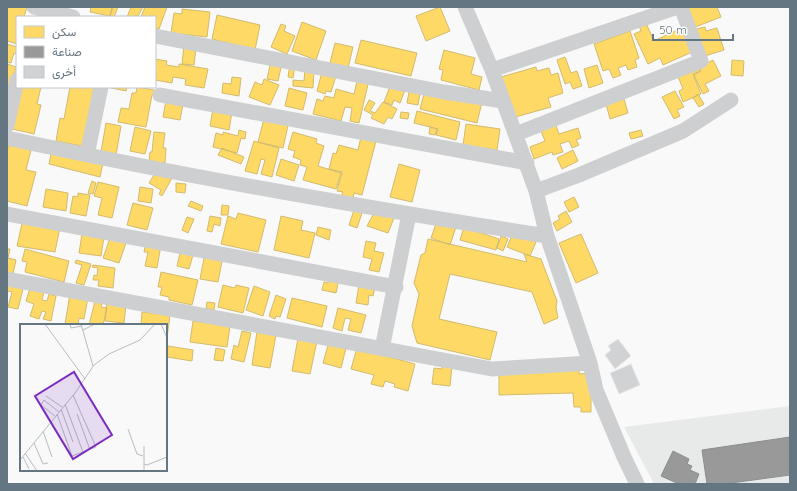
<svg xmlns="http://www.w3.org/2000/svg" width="797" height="491" viewBox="0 0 797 491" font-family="Quicksand,Vazirmatn,sans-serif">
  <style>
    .built { fill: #e8e9e9 }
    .homes { fill: #ffd966; stroke: #d1bb6f }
    .industry { fill: #999; stroke: #898e92 }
    .building { fill: #d0d2d3; stroke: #e8e8e8 }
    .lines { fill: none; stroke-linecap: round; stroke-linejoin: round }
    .minor { stroke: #cecfd0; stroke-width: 15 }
    .inset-road { fill: none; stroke: #b5bdc3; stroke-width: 1 }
    .view { fill: #7b2cbf; fill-opacity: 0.15; stroke: #7b2cbf; stroke-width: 2 }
    .inset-edge { fill: none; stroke: #657683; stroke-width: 2 }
  </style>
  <rect width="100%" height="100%" fill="#f9f9f9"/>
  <path class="built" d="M790 406V484H654L624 427Z"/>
  <path class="homes" d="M7 7H27L24 17H17V44L7 41Z
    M91 7H112L110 16 90 12Z
    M113 7H118L114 17 110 16Z
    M131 7H143L138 16 127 17Z
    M145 7H167L159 29 155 28V17H141Z
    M440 7 450 31 426 41 416 16Z
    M682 7H717L721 17 690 29Z
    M182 9 210 12 207 37 171 33 174 13 182 14Z
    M217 15 260 25 255 50 212 39Z
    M302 22 326 31 316 60 292 51Z
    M646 23 654 41 681 28 692 52 663 65 660 58 648 64 634 34 641 31 639 26Z
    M281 24 286 26 284 31 295 36 287 54 271 47Z
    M705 27 706 31 717 28 724 50 705 56 692 30Z
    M630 31 639 58 635 60 637 67 628 70 626 65 618 68 621 75 613 78 609 69 603 71 594 44Z
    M361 40 417 53 411 76 355 63Z
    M335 43 353 47 348 68 330 63Z
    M7 44 17 47V54L14 53 11 63 7 62Z
    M184 46 196 48 194 65 182 64Z
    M444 50 475 58 471 74 482 77 479 90 441 80 443 70 439 69Z
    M565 57 571 73 577 71 582 86 573 89 570 82 565 84 557 60Z
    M155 59 167 61 166 65 179 67V64L208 69 204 88 185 85 186 79 173 77 172 83 155 80Z
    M713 60 721 76 705 84 709 91 703 94 694 75 701 71 699 67Z
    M732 60 744 61 743 76 731 75Z
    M271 61 282 63 278 81 267 79Z
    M7 64 16 67 11 85 7 84Z
    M290 64 295 65 293 78 288 77Z
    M597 65 603 83 589 88 584 69Z
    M536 67 537 71 549 68 551 75 558 73 563 93 548 98 551 107 512 118 501 77Z
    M698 67 700 71 693 74 701 94 683 102 679 91 683 89 677 74Z
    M305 69H314L313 88 293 86V80L304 81Z
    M322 72 336 76 331 92 326 91 325 94 317 91Z
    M232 77 241 78 239 96 222 93 223 83 231 84Z
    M358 77 369 80 359 123 350 121 352 108 345 107 341 121 313 114 317 99 323 101 325 96 334 98 336 89 354 94Z
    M264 79 279 85 270 105 249 97 255 82 262 85Z
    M391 84 405 90 400 103 394 100 392 105 384 102Z
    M410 86 421 88 418 105 407 103Z
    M19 87H41L37 104 41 105 34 134 8 128Z
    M70 87H95L82 146 56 141 60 118 64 119Z
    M107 87H127L126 91Z
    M137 87 154 90V95H152L146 127 118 122 121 108 129 109 132 93H136Z
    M289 88 307 93 303 110 285 106Z
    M425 90 482 102 477 123 420 109Z
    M675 91 684 107 677 110 680 116 674 119 662 97Z
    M698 94 704 104 699 107 693 98Z
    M624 99 628 113 610 119 606 104Z
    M369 100 375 103 370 111 375 113 383 102 397 109 392 119 388 117 384 124 371 118 373 115 364 110Z
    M166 101 183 104 180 120 163 117Z
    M213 109 232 112 229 130 210 126Z
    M417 111 460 122 456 140 436 135 438 129 414 123Z
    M401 112 409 113 408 119 400 118Z
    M265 115 289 121 283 148 258 142Z
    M554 120 559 134 578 128 581 138 576 140 579 145 572 148 569 141 560 144 563 152 553 155 552 152 534 159 530 147 545 141 539 126Z
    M106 123 121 126 116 155 101 152Z
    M466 124 500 129 497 150 463 145Z
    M135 127 151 131 145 154 130 151Z
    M430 127 437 129 435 135 429 134Z
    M239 130 246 132 245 139 241 138 237 153 213 147 216 133 223 135V132L238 136Z
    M641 130 643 136 631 139 629 133Z
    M154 132 165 133 163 148H166L165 163 149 162 150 152H152Z
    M293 132 317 139 316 143 324 146 318 166 341 173 336 189 303 180 307 167 300 165 301 160 293 157 295 151 288 149Z
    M361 137 376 141 362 195 354 193 353 199 341 197 343 192 337 191 342 172 329 169 333 153 336 154 339 145 358 150Z
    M10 140 32 146 26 170 36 172 27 206 7 201V151Z
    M254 141 279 148 272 177 261 174 265 160 261 159 257 174 245 171Z
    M222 148 244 157 241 164 218 155Z
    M52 150 103 163 100 177 49 164Z
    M573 150 578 161 562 169 557 158Z
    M281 159 299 165 294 181 276 175Z
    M399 164 420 170 412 202 390 197Z
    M157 170 172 178 162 196 159 194 161 190 149 183Z
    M92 181 96 183 93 194 88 193Z
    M98 182 119 187 112 218 98 215 102 198 94 196Z
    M176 183 186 184 185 193 176 192Z
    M140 187 153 189 151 203 138 201Z
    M46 189 68 193 66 211 43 207Z
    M78 193 90 195 86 216 70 213 73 196 78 197Z
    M574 197 579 207 569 212 564 202Z
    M191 201 203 206 201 211 188 206Z
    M133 203 153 208 147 230 127 225Z
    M222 205 229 206 228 215H221Z
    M355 207 363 210 357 228 349 225Z
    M375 211 394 218 388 233 367 226Z
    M566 211 572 222 557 231 553 223 560 219 558 216Z
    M238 213 266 220 258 252 221 244 228 216 236 219Z
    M210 216 221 218 220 226 214 224 212 232 207 231Z
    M281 216 303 221 301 230 315 233 309 258 274 250Z
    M187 217 194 219 188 233 182 230Z
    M23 219 60 227 55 252 17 246Z
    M437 221 456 227 450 245 431 238Z
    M318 227 331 230 329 240 316 235Z
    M464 227 499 239 496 250 460 240Z
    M513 233 536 242 530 256 507 247Z
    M82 234 104 237 101 256 79 253Z
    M581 234 598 273 576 283 559 243Z
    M501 236 508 239 503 251 497 248Z
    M110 238 126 243 119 263 103 258Z
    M428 239 527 262 524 254 541 259 557 301 556 307 558 318 544 324 532 292 450 274 439 319 497 332 490 360 417 343 412 326 419 294 414 283 421 255 425 253Z
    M366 241 376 243 374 251 384 253 379 272 369 270 372 259 363 257Z
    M146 242 161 245 157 268 145 266 148 252H144Z
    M7 249H10L8 258 16 260 13 274 7 273Z
    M25 249 69 261 64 282 25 272 27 262 22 261Z
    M181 249 194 252 189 269 177 266Z
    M205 253 223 256 218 282 200 279Z
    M76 260 91 264 84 285 76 283 82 265 75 263Z
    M93 265 115 268 113 288 98 286 99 280H93L94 275 97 276 98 268 92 267Z
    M161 272 198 280 192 305 169 300V297L160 295 162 287H158Z
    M330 276 339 278 336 293 322 290 324 282 328 283Z
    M7 282 24 285 18 309 8 307 12 292 7 291Z
    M223 285 235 288 236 285 249 288 243 313 218 307Z
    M359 285 375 287 373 296 369 295 368 305 356 303Z
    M254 286 270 292 263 316 246 310Z
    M30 288 44 292 42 300 47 301 49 294 56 296 51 321 43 319 46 312 42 311 39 319 30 316 34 304 26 301Z
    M70 294 88 297 84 319 79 318 78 325 65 324Z
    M276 295 286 299 280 317 276 316 275 319 269 316Z
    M292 298 327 306 322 327 287 318Z
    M95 301 102 303 101 307 107 308 103 325H89Z
    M107 301 126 304 124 323 105 321Z
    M207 302 215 303 214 310 206 308Z
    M338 308 366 315 361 333 348 330 351 319 345 318 342 331 333 328Z
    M142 312 170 315 167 338 166 325H141Z
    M193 321 230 326 227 347 190 342Z
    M242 331 251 333 244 362 231 359 234 345 238 347Z
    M257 332 276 335 270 368 252 365Z
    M298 338 317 341 310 374 292 371Z
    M347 344 341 368 323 363 328 345Z
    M168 346 193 350 192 361 167 357Z
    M216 348 225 350 223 361 214 360Z
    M357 348 415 364 408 391 394 387 395 384 385 381 383 387 371 384 374 375 351 369Z
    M442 365 452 366 450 386 432 384 434 368 442 369Z
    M579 369V374L591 373V412H581V407H574L573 393 499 395V371Z"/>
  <path class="industry" d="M790 437V475L724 484H707L702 450Z
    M673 451 689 459 687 464 692 466 690 470 699 474 695 484H679L661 476Z"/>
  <path class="building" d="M618 339 631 356 615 369 605 355 611 350 608 346Z
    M631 364 640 385 619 394 610 373Z"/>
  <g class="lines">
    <path class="minor" d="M34 7 73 17
      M465 7 492 70 536 191 547 236 590 363 596 390 624 457 637 484
      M155 36 444 92 503 101
      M492 70 678 7
      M160 95 527 163
      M7 126 17 80
      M516 134 701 61 681 7
      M7 138C186 177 367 208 547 236
      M87 155 101 87
      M536 191 579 175 683 131 731 100
      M7 214 396 287
      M7 279 492 369 590 363
      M382 349 409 214"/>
  </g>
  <g transform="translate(20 324)">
    <rect width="147" height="147" fill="#f9f9f9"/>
    <path class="inset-road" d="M25 0 65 55M50 0 51 4 62 2M61 0 73 42M141 0 147 14M63 6 75 0M26 72 42 83M45 80 63 128M41 85 53 118M37 90 52 132 76 123 53 71M57 90 70 126M35 92 21 81 24 76 39 88M108 105 117 130 123 132M23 107 32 133M14 119 23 140 28 139M124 122V147M5 129 17 147M3 133 9 145M0 136 55 69 74 41 89 30 120 16 135 0M124 140 127 141 147 133"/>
    <path class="view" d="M54 48 92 111 53 135 15 72Z"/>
    <rect width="147" height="147" class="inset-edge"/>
  </g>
  <rect width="797" height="491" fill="none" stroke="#657683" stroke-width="16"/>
  <rect x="16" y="16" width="140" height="72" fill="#ffffff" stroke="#c1c8cd"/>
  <rect x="24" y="26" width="20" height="12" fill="#ffd966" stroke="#c1c8cd"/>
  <text x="52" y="36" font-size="12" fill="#657683">سكن</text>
  <rect x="24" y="46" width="20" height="12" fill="#999999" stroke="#c1c8cd"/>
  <text x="52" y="56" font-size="12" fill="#657683">صناعة</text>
  <rect x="24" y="66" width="20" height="12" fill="#d0d2d3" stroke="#c1c8cd"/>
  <text x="52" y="76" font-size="12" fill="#657683">أخرى</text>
  <path d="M653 34v6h80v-6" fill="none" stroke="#657683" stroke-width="2"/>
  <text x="659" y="34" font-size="12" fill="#657683" stroke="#ffffff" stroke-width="3" paint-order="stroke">50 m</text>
</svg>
